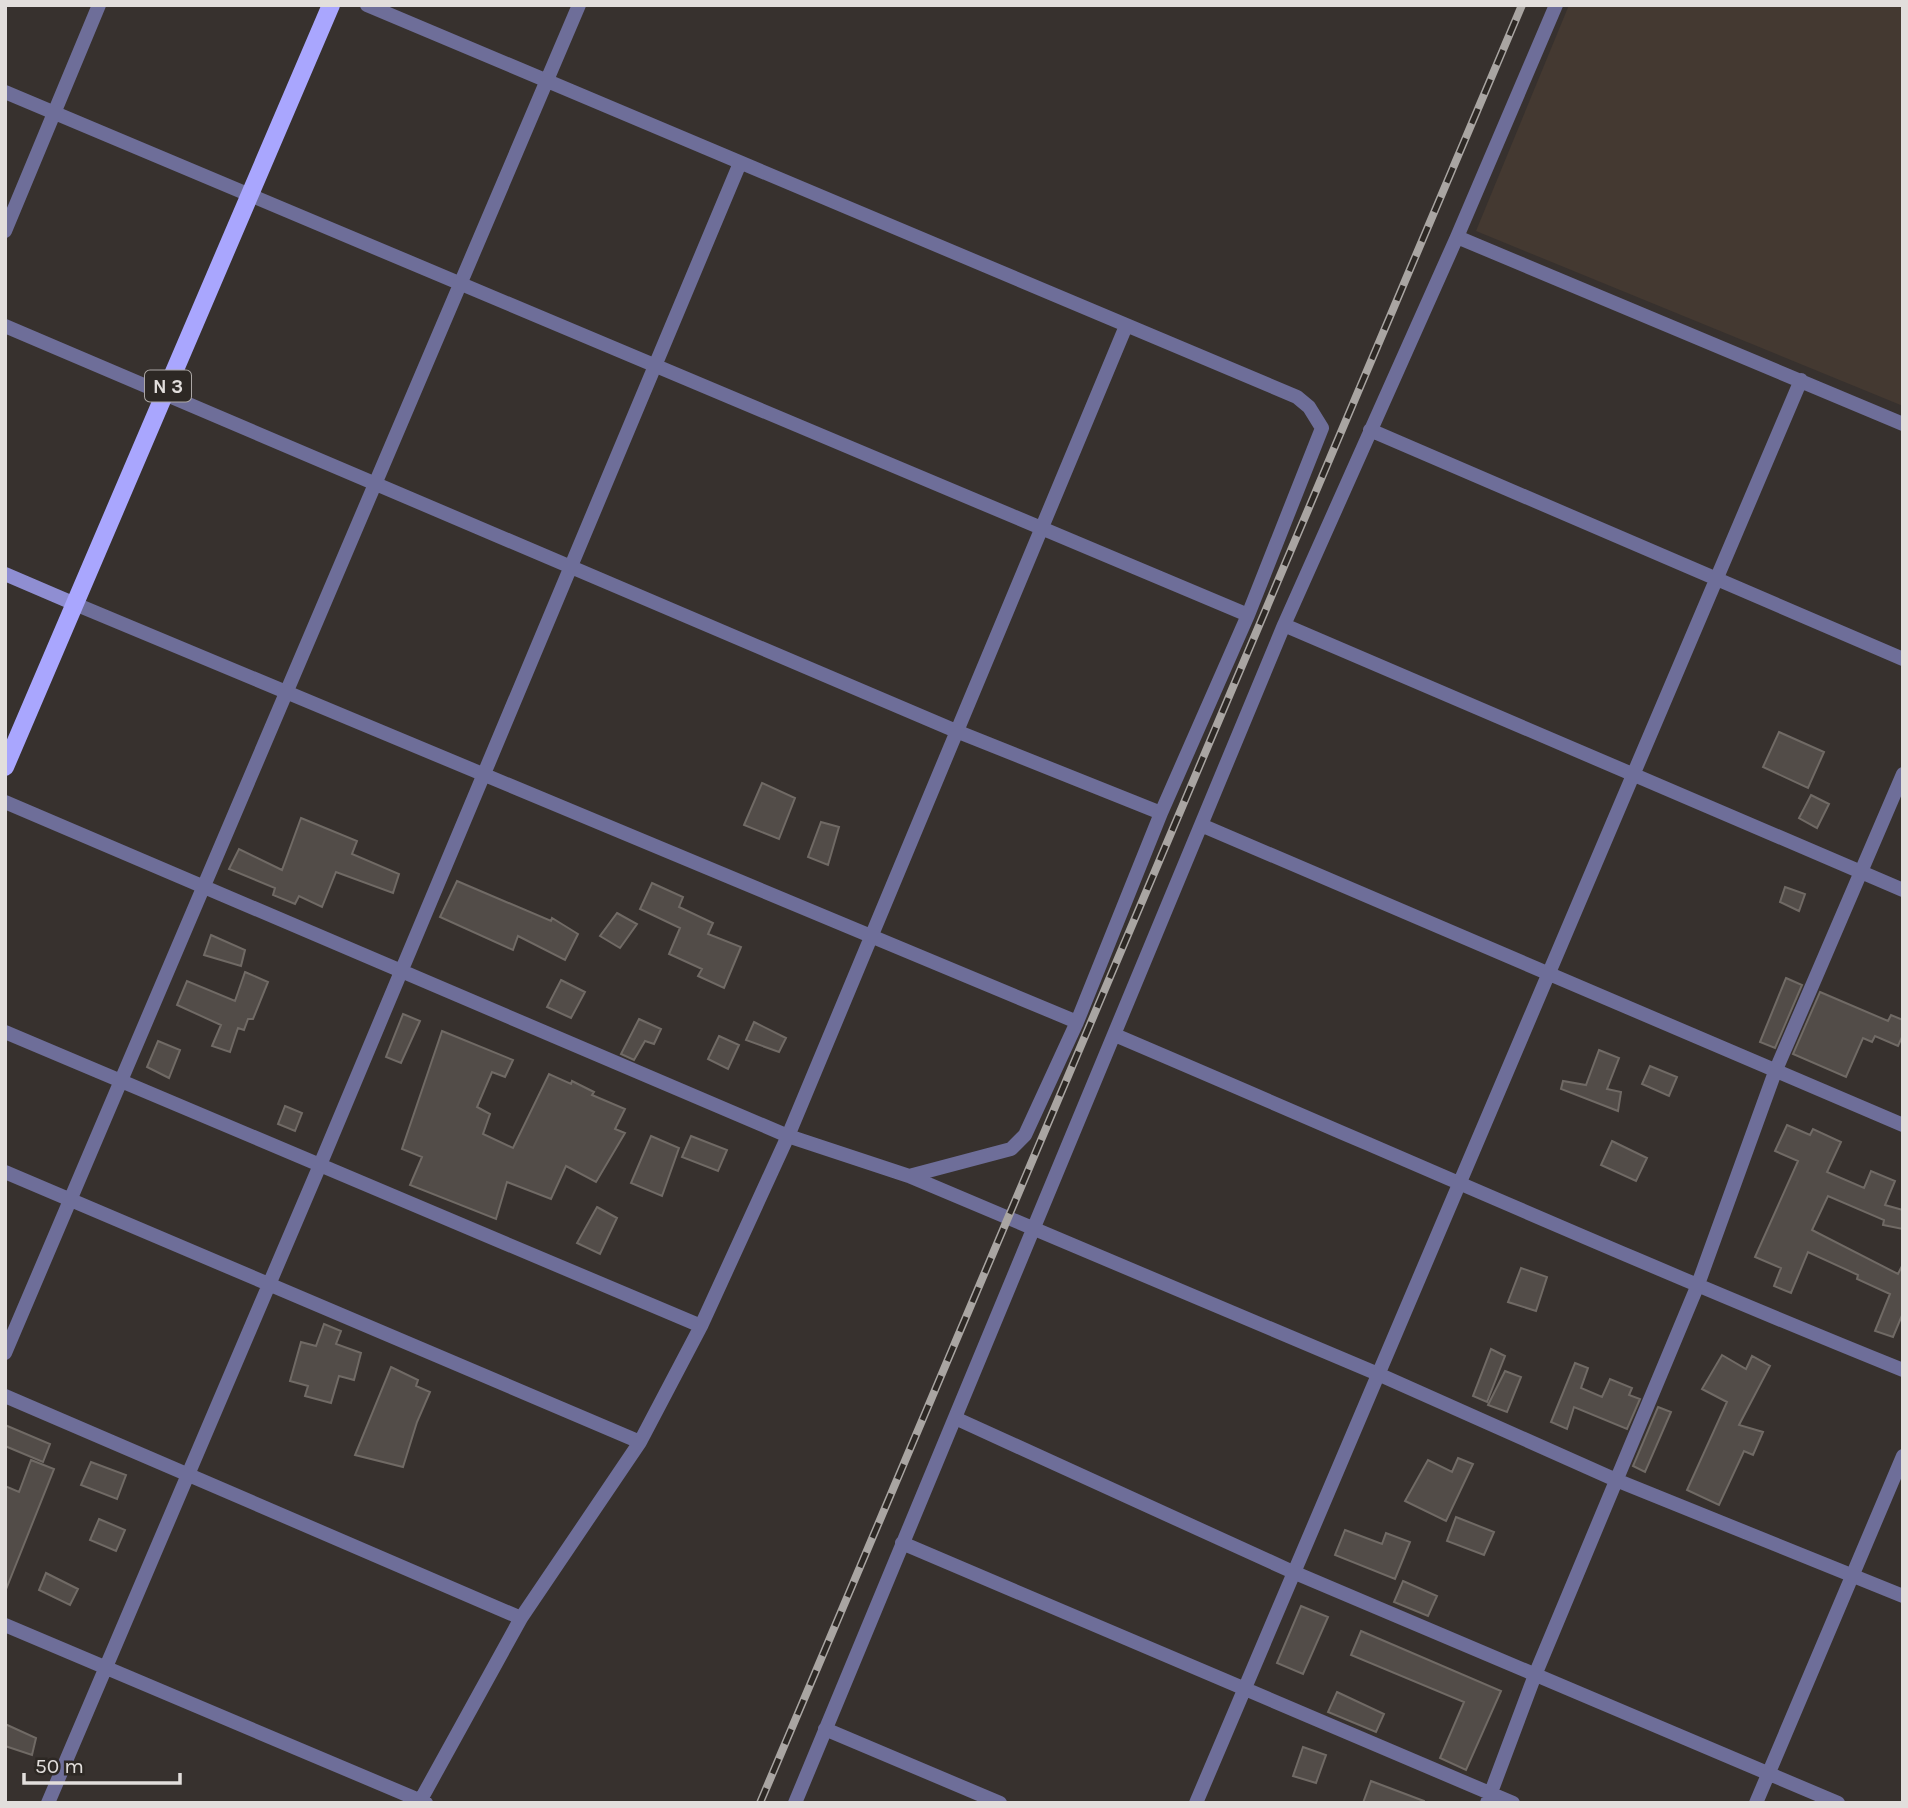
<svg xmlns="http://www.w3.org/2000/svg" width="1908" height="1808" viewBox="0 0 1908 1808" font-family="Karla,sans-serif">
  <style>
    .built { fill: #443931 }
    .building { fill: #524c48; stroke: #706a65; stroke-width: 2 }
    .lines { fill: none; stroke-linecap: round; stroke-linejoin: round }
    .street { stroke: #6e6e99; stroke-width: 14 }
    .secondary { stroke: #8f8ed2; stroke-width: 14 }
    .primary { stroke: #a9a6fe; stroke-width: 18 }
    .rail-casing { stroke: #a9a5a2; stroke-width: 8 }
    .rail { stroke: #2d2824; stroke-width: 5; stroke-dasharray: 16; stroke-linecap: butt }
    .labels { text-anchor: middle; stroke-width: 7; stroke-linejoin: round; paint-order: stroke }
    .shield { fill: #2d2824; stroke: #aca7a5; stroke-width: 2 }
    .shield-label { font-size: 19px; font-weight: bold; fill: #e2dedc }
  </style>
  <rect width="100%" height="100%" fill="#37312e"/>
  <path class="built" d="M1569 5H1903V406L1476 231Z"/>
  <path class="building" d="M1779 732 1824 752 1808 788 1763 767Z
    M762 783 795 798 779 839 744 825Z
    M1811 795 1829 804 1817 828 1799 818Z
    M301 818 357 841 352 854 399 874 393 893 336 872 322 907 299 896 295 904 273 895 275 888 229 869 239 849 282 870Z
    M821 822 839 827 828 865 808 857Z
    M457 881 551 921 552 918 578 934 565 960 518 936 513 950 440 917Z
    M652 883 683 897 679 907 713 923 708 934 741 947 724 988 698 976 702 969 669 954 680 928 640 909Z
    M1785 887 1805 894 1799 911 1780 902Z
    M617 913 637 924 620 948 600 936Z
    M211 935 245 950 241 966 204 955Z
    M245 972 268 982 253 1019H248L244 1030 238 1028 230 1052 212 1046 221 1025 177 1005 187 981 235 1001Z
    M1786 978 1802 985 1775 1048 1760 1042Z
    M561 980 585 992 571 1018 547 1007Z
    M1820 992 1888 1021 1891 1015 1903 1020V1035L1898 1046 1875 1036 1872 1042 1863 1038 1846 1077 1793 1054Z
    M403 1014 420 1021 401 1063 386 1057Z
    M639 1019 661 1029 654 1044 645 1041 634 1060 621 1054Z
    M754 1022 786 1038 779 1052 746 1040Z
    M442 1031 513 1060 505 1077 492 1072 477 1107 490 1114 483 1134 513 1148 549 1074 571 1084 572 1081 594 1092 592 1095 625 1109 615 1129 625 1133 596 1182 566 1166 551 1199 507 1182 496 1219 410 1185 422 1157 402 1149Z
    M719 1036 739 1045 728 1069 708 1059Z
    M158 1041 180 1050 169 1078 147 1067Z
    M1599 1050 1619 1058 1607 1089 1621 1092 1618 1111 1561 1089 1563 1081 1586 1085Z
    M1650 1066 1677 1077 1669 1096 1642 1084Z
    M285 1106 302 1113 295 1131 278 1124Z
    M1787 1125 1810 1135 1813 1129 1841 1142 1827 1172 1864 1188 1871 1171 1895 1181 1885 1205 1903 1210V1229L1883 1225 1884 1220 1828 1196 1812 1230 1898 1274 1903 1264V1313L1893 1337 1875 1331 1890 1294 1857 1279 1858 1275 1808 1252 1791 1293 1774 1286 1781 1268 1755 1257 1798 1161 1775 1151Z
    M651 1136 679 1148 662 1196 631 1183Z
    M691 1136 727 1150 718 1171 682 1157Z
    M1612 1141 1647 1158 1636 1181 1601 1165Z
    M597 1207 617 1218 600 1254 577 1243Z
    M1521 1268 1547 1277 1536 1311 1508 1302Z
    M324 1324 341 1331 336 1344 361 1353 354 1380 339 1376 331 1403 305 1396 308 1386 290 1381 301 1342 316 1346Z
    M1491 1349 1505 1356 1487 1402 1473 1396Z
    M1722 1355 1746 1369 1752 1356 1770 1366 1739 1425 1763 1432 1753 1455 1744 1451 1719 1505 1687 1490 1727 1402 1702 1389Z
    M1575 1363 1588 1368 1581 1388 1602 1397 1610 1379 1632 1388 1629 1395 1640 1399 1627 1429 1574 1407 1567 1429 1551 1422Z
    M391 1367 418 1380 416 1386 430 1392 417 1422 403 1467 355 1455Z
    M1505 1371 1521 1377 1507 1412 1488 1405Z
    M1658 1407 1671 1412 1645 1472 1633 1466Z
    M5 1425 50 1444 43 1462 5 1446Z
    M1458 1458 1473 1464 1446 1521 1405 1501 1428 1460 1452 1472Z
    M31 1460 54 1469 5 1592V1486L19 1492Z
    M91 1462 126 1475 117 1499 81 1485Z
    M1456 1517 1494 1532 1484 1555 1447 1541Z
    M99 1519 125 1530 116 1551 90 1540Z
    M1345 1530 1382 1544 1386 1533 1410 1542 1395 1579 1335 1555Z
    M46 1573 78 1589 70 1605 39 1590Z
    M1403 1581 1437 1596 1428 1616 1394 1602Z
    M1301 1606 1328 1617 1303 1674 1277 1663Z
    M1361 1631 1501 1691 1466 1770 1440 1758 1464 1702 1351 1655Z
    M1337 1692 1384 1714 1376 1732 1328 1712Z
    M5 1724 36 1738 32 1755 5 1746Z
    M1303 1747 1326 1755 1316 1783 1293 1776Z
    M1371 1781 1424 1801V1803H1363Z"/>
  <g class="lines">
    <path class="street" d="M5 92 1248 615
      M5 231 99 5
      M1457 237 1903 424
      M5 326 956 731 1161 813
      M1370 430 1903 659
      M75 604 1077 1022
      M1284 625 1903 890
      M5 802 788 1136 909 1176 1011 1149 1025 1135 1077 1022 1161 813 1248 615 1322 428 1309 407 1297 397 367 5
      M1201 825 1903 1125
      M5 1032 701 1326
      M1115 1035C1378 1147 1638 1263 1903 1370
      M5 1172 640 1442
      M909 1176 1378 1374 1616 1480 1903 1596
      M5 1353 579 5
      M5 1396 521 1618
      M955 1418 1293 1572 1838 1803
      M902 1543 1513 1803
      M5 1625 426 1803
      M825 1729 1000 1803
      M48 1803 320 1165 740 163
      M419 1803 521 1618 640 1442 701 1326 788 1136 1126 326
      M795 1803 1284 625 1457 237 1556 5
      M1196 1803 1801 380
      M1487 1803 1535 1675 1697 1287 1775 1072 1903 774
      M1756 1803 1903 1456"/>
    <path class="secondary" d="M5 574 75 604"/>
    <path class="primary" d="M5 767 331 5"/>
    <defs>
      <path id="rail" d="M760 1803 1522 5"/>
    </defs>
    <use href="#rail" class="rail-casing"/>
    <use href="#rail" class="rail"/>
  </g>
  <g class="labels">
    <rect class="shield" x="145" y="370.5" width="46" height="31" rx="5"/>
    <g class="shield-label">
      <text x="168" y="393">N 3</text>
    </g>
  </g>
  <rect width="1908" height="1808" fill="none" stroke="#e2dedc" stroke-width="14"/>
  <path d="M24 1773v10h156v-10" fill="none" stroke="#e2dedc" stroke-width="3.5"/>
  <text x="35" y="1773" font-size="21" fill="#e2dedc" stroke="#2d2824" stroke-width="5" paint-order="stroke">50 m</text>
</svg>
